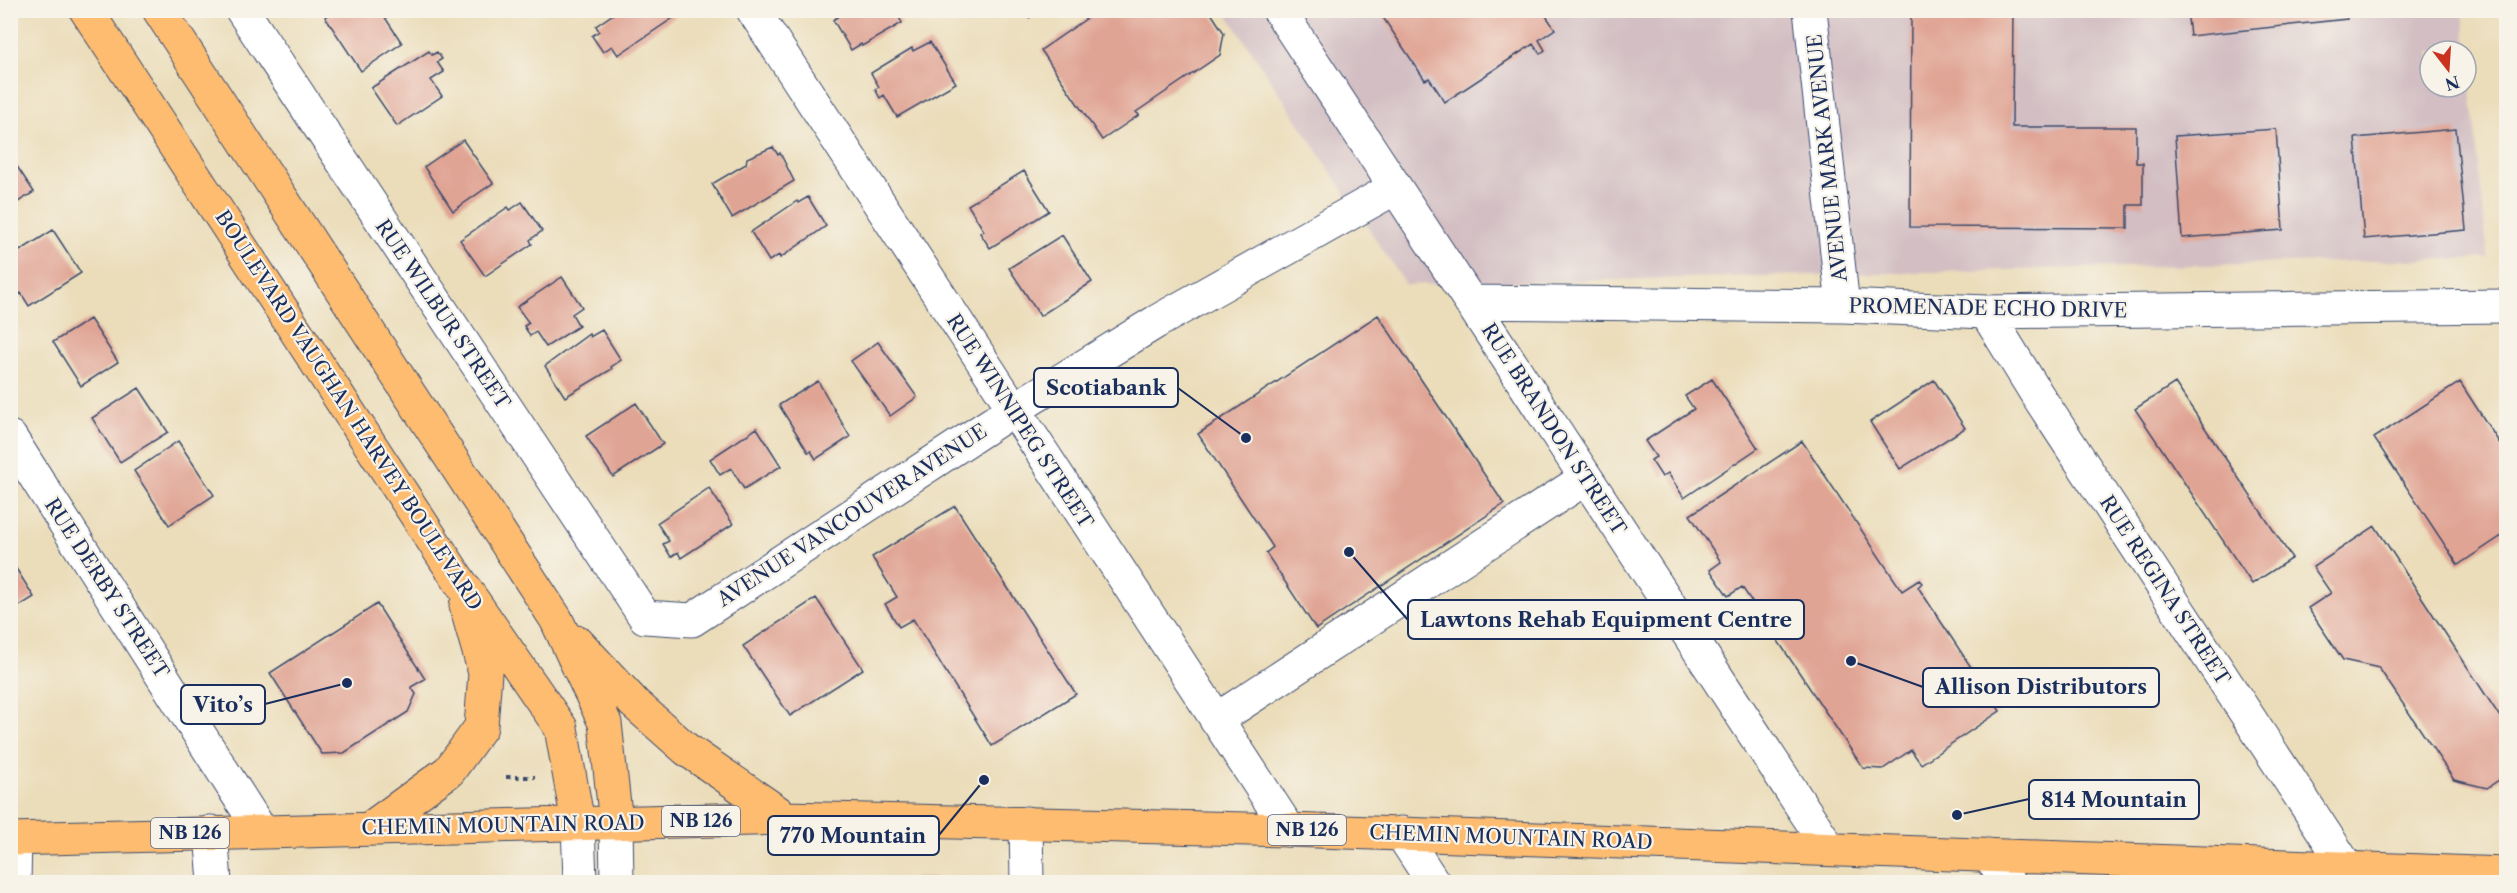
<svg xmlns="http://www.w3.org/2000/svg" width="2517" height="893" viewBox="0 0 2517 893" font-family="'Libre Caslon Text',serif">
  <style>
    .industrial { fill: #d2bec3; fill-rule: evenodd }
    .building { fill: #e0a494 }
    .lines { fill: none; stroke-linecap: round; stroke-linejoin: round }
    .minor-casing { stroke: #3a496c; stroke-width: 35 }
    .major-casing { stroke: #3a496c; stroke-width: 35 }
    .path { stroke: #3a496c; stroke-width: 4; stroke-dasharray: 4.5 4.5; stroke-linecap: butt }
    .minor { stroke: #fff; stroke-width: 33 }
    .major { stroke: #fdbc70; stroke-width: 33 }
    .labels { text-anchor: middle; stroke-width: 4.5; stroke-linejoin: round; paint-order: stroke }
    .shield { fill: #f7f3e8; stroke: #5d6a87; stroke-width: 1.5 }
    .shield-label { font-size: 18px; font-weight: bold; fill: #1b2f5e }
    .street-label { font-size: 20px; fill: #1b2f5e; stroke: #f7f3e8 }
    .leader { fill: none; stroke: #1b2f5e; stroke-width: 2 }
    .callout-dot { fill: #1b2f5e; stroke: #f7f3e8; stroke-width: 2 }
    .callout { fill: #f7f3e8; stroke: #1b2f5e; stroke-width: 2 }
    .callout-label { font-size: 21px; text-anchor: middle; font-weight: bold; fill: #1b2f5e }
  </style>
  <rect width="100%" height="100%" fill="#f7f3e8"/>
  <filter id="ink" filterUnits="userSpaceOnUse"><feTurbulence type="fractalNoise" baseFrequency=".0167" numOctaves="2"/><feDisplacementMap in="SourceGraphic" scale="12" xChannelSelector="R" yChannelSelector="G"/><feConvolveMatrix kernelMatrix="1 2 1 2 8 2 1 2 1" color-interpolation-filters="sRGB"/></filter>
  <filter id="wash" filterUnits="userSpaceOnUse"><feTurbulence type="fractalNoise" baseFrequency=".008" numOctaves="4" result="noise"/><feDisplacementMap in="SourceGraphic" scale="24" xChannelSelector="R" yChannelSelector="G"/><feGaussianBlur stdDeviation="1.35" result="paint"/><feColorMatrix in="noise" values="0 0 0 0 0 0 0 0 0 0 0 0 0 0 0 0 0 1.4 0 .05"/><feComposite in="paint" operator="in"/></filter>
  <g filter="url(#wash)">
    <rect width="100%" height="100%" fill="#ebddba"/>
    <path class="industrial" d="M1225 11H2463L2488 258 1406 285ZM2430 51H2466V87H2430Z"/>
    <g id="blocks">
      <path class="building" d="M334 10H380L402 43 361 71 325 17Z
        M619 10H672L676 16 618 55 612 46 603 52 592 36 599 31 596 26Z
        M848 10H895L902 23 862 46 861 44 851 50 833 20Z
        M1024 10H1039L1029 18Z
        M1099 10H1209L1224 33 1220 55 1136 112 1139 115 1102 140 1041 50Z
        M1378 10H1542L1555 29 1539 40 1545 50 1540 54 1533 44 1445 102 1429 78 1425 80Z
        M1911 10H2013L2012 127H2136V163H2143V205H2128V228L1910 227Z
        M2187 10H2346L2347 19 2190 36Z
        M930 42 956 83 897 117 884 95 880 98 875 89 879 87 871 73 912 48 913 51Z
        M429 51 432 55 437 52 442 59 437 62 444 72 431 80 442 96 397 126 371 88Z
        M2276 129 2283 230 2182 238 2175 136Z
        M2456 129 2466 230 2364 239 2355 138Z
        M463 140 493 183 453 211 424 167Z
        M773 147 778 155 780 153 794 181 732 218 712 184 746 164 747 158Z
        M10 156 34 192 10 207Z
        M1024 171 1049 211 990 248 980 233 984 231 968 205Z
        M808 197 826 226 780 258 779 255 769 261 751 232 797 201 798 203Z
        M522 202 542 231 530 240 532 244 485 276 460 240 508 207 510 210Z
        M53 230 81 273 29 306 21 293 14 297 10 292V257Z
        M1062 235 1092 282 1040 316 1009 268Z
        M562 277 582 307 572 314 579 326 546 347 536 332 530 336 524 326 529 323 517 307Z
        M1378 315 1504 504 1316 629 1266 553 1273 547 1198 434Z
        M90 319 118 362 81 386 53 342Z
        M602 330 621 360 611 367 612 369 565 397 545 366 589 334 590 337Z
        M878 342 917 397 890 416 851 361Z
        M1712 379 1758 448 1684 498 1668 473 1662 477 1651 460 1656 457 1645 441 1694 409 1685 396Z
        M1934 380 1965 428 1900 469 1870 422Z
        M818 381 850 437 816 459 811 451 808 452 779 405Z
        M2460 382 2506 453V533L2458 565 2374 438Z
        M2175 383 2292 558 2252 584 2135 409Z
        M139 388 168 432 120 462 92 418Z
        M636 403 663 444 613 477 586 436Z
        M757 428 781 466 744 489 731 468 720 475 710 459Z
        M178 441 214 495 169 525 134 471Z
        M1802 441 1902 591 1919 580 1922 583 1918 587 2000 711 1921 764 1911 750 1883 769 1863 768 1742 587 1728 596 1710 570 1721 562 1690 515Z
        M709 488 733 524 681 558 678 552 671 557 663 544 669 541 657 523Z
        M955 506 1076 694 992 746 913 619 899 627 885 604 897 597 872 557Z
        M2375 526 2506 726V775L2487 788 2454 780 2379 668 2343 660 2308 608 2331 593 2313 567Z
        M10 559 34 597 10 612Z
        M816 598 863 669 790 716 743 646Z
        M377 604 425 679 411 687 416 694 408 712 344 753 322 754 270 673Z
        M915 877 941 879V882H914Z"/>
    </g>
  </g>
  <g filter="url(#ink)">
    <use href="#blocks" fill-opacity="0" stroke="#3a496c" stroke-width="1.5"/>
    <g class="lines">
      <defs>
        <path id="minor" d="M242 10 645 617 692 620 1013 410 1156 322 1395 188
          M753 10 1289 830
          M1279 10 1829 848
          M1810 10 1843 306
          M1470 302 1843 306 1986 312 2506 306
          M1986 312 2036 393 2346 866 2351 882
          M10 437 261 831
          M1216 720 1586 478
          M578 823 580 882
          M616 823 617 882
          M1026 823 1027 882
          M211 832 215 882
          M1401 833 1433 882
          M1988 855 2008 882
          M14 882 15 839"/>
        <path id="major" d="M86 10 458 579 561 728 578 823
          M159 10 556 619 605 723 616 823
          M577 642 634 703 686 749 786 818
          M369 829 449 771 481 727 485 673 466 606
          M10 839 786 818 1289 830 2506 874"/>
      </defs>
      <use href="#minor" class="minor-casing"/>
      <use href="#major" class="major-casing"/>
      <path class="path" d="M506 777H535"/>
      <use href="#minor" class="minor"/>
      <use href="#major" class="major"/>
    </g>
  </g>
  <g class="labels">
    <g class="shield">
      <rect x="662" y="806" width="78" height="30" rx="4.5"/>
      <rect x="1268" y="815" width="78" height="30" rx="4.5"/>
      <rect x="151" y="818" width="78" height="30" rx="4.5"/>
    </g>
    <g class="shield-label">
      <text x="701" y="827">NB 126</text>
      <text x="1307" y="836">NB 126</text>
      <text x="190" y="839">NB 126</text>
    </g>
    <g class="street-label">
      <text transform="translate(1827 158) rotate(-96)" y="7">AVENUE MARK AVENUE</text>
      <text transform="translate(1988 308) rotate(1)" y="7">PROMENADE ECHO DRIVE</text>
      <text transform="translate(443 314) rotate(56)" y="7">RUE WILBUR STREET</text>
      <text transform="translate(349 410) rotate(57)" y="7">BOULEVARD VAUGHAN HARVEY BOULEVARD</text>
      <text transform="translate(1020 421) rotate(57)" y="7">RUE WINNIPEG STREET</text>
      <text transform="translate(1554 429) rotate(57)" y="7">RUE BRANDON STREET</text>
      <text transform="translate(852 515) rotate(-33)" y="7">AVENUE VANCOUVER AVENUE</text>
      <text transform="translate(107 588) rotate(57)" y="7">RUE DERBY STREET</text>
      <text transform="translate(2165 590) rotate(57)" y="7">RUE REGINA STREET</text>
      <text transform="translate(503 825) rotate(-1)" y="7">CHEMIN MOUNTAIN ROAD</text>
      <text transform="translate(1511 837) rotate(2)" y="7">CHEMIN MOUNTAIN ROAD</text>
    </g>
  </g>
  <path class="leader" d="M1246 438L1178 388M1349 552L1408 620M1851 661L1923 687M347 683L265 704M1957 815L2029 799M984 780L939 835"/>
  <g class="callout-dot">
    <circle cx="1246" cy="438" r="6"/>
    <circle cx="1349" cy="552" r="6"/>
    <circle cx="1851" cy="661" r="6"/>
    <circle cx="347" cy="683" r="6"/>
    <circle cx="1957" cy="815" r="6"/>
    <circle cx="984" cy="780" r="6"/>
  </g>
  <g class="callout">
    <rect x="1034" y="368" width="144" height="39" rx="6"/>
    <rect x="1408" y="600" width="396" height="39" rx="6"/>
    <rect x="1923" y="668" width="236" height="39" rx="6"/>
    <rect x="181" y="685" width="84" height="39" rx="6"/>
    <rect x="2029" y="780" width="170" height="39" rx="6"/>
    <rect x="768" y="816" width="171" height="39" rx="6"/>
  </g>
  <g class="callout-label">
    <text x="1106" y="395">Scotiabank</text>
    <text x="1606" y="627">Lawtons Rehab Equipment Centre</text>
    <text x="2041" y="694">Allison Distributors</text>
    <text x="223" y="712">Vito’s</text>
    <text x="2114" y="807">814 Mountain</text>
    <text x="853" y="843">770 Mountain</text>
  </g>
  <rect width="2517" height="893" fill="none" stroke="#f7f3e8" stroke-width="36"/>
  <g transform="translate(2448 69) rotate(163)"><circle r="28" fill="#f7f3e8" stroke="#9fa5b1" stroke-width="1.5"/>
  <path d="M0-4.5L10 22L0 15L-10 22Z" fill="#c8321e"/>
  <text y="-9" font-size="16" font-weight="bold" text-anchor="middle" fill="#1b2f5e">N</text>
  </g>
</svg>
